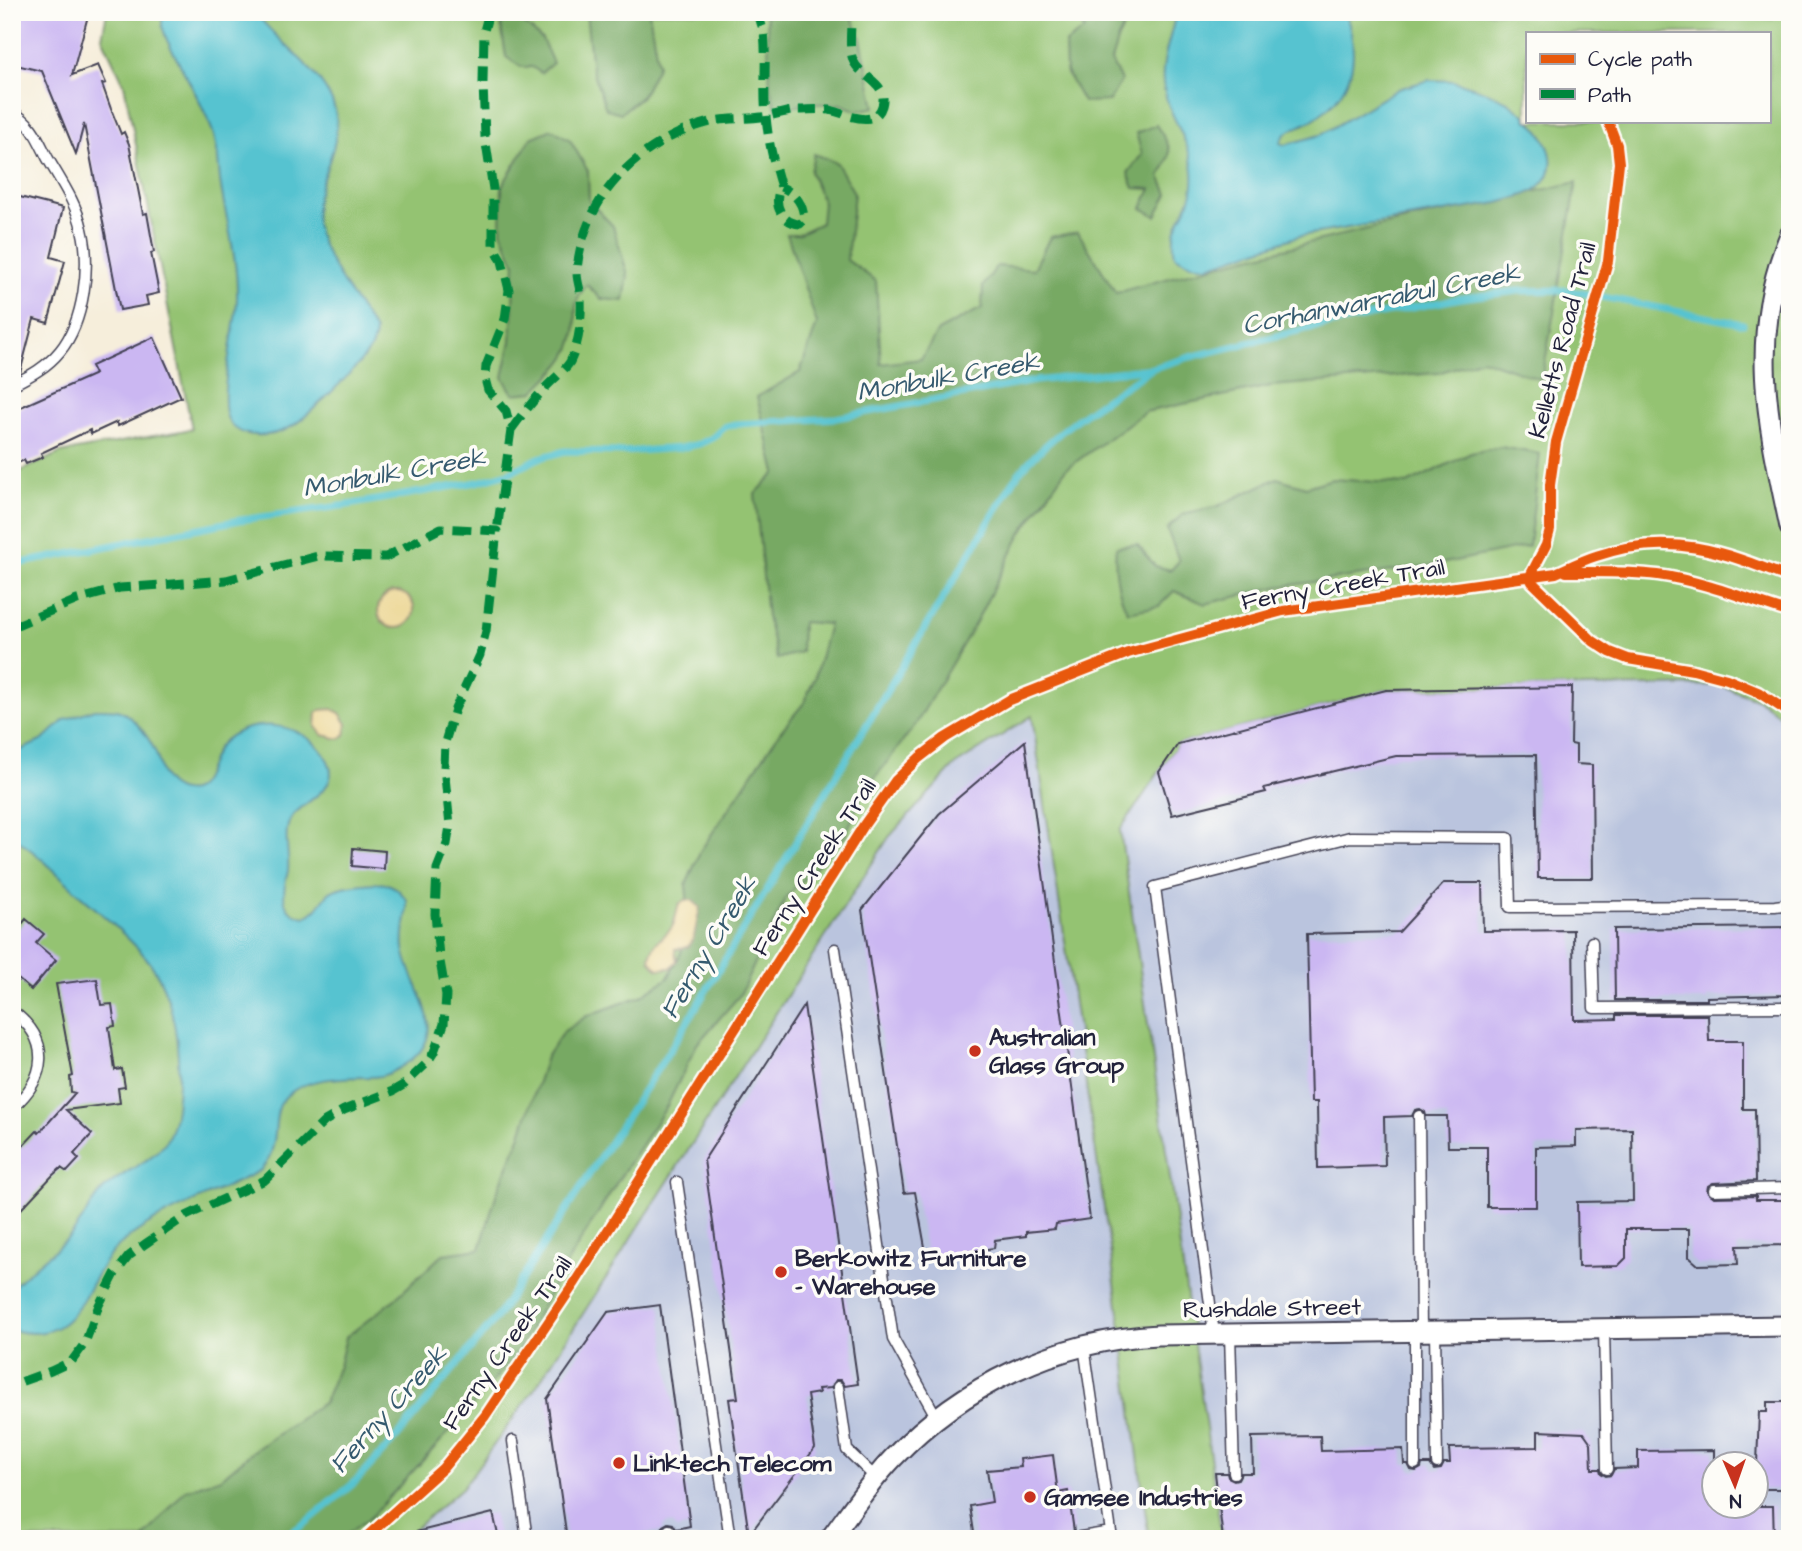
<svg xmlns="http://www.w3.org/2000/svg" width="1802" height="1551" viewBox="0 0 1802 1551" font-family="'Architects Daughter',sans-serif">
  <style>
    .industrial { fill: #bac4de; fill-rule: evenodd }
    .green { fill: #94c372; stroke: #5b7256; stroke-width: 2; fill-rule: evenodd }
    .forest { fill: #77a964; stroke: #4c6650; stroke-width: 2 }
    .sand { fill: #eeda9e; stroke: #887e6c; stroke-width: 2 }
    .water { fill: #57c3d0; stroke: #3c7286; stroke-width: 2 }
    .lines { fill: none; stroke-linecap: round; stroke-linejoin: round }
    .stream { stroke: #57c3d0; stroke-width: 7 }
    .building { fill: #cbb7f2 }
    .service-casing { stroke: #424153; stroke-width: 13 }
    .minor-casing { stroke: #424153; stroke-width: 23 }
    .service { stroke: #fff; stroke-width: 10 }
    .minor { stroke: #fff; stroke-width: 19 }
    .quiet { stroke: #00873e; stroke-width: 9; stroke-dasharray: 18 9; stroke-linecap: butt }
    .cycleway-casing { stroke: #fdfcf7; stroke-width: 15 }
    .cycleway { stroke: #e8590c; stroke-width: 10 }
    .poi-dot { fill: #c8321e; stroke: #fdfcf7; stroke-width: 2.5 }
    .labels { text-anchor: middle; stroke-width: 7; stroke-linejoin: round; paint-order: stroke }
    .street-label { font-size: 24px; fill: #22223b; stroke: #fdfcf7 }
    .poi-label { font-size: 24px; font-weight: bold; fill: #22223b; stroke: #fdfcf7; text-anchor: start }
    .water-label { font-size: 26px; font-style: italic; fill: #355a6f; stroke: #fdfcf7 }
  </style>
  <rect width="100%" height="100%" fill="#fdfcf7"/>
  <filter id="ink" filterUnits="userSpaceOnUse"><feTurbulence type="fractalNoise" baseFrequency=".0143" numOctaves="2"/><feDisplacementMap in="SourceGraphic" scale="14" xChannelSelector="R" yChannelSelector="G"/><feConvolveMatrix kernelMatrix="1 2 1 2 8 2 1 2 1" color-interpolation-filters="sRGB"/></filter>
  <filter id="wash" filterUnits="userSpaceOnUse"><feTurbulence type="fractalNoise" baseFrequency=".00686" numOctaves="4" result="noise"/><feDisplacementMap in="SourceGraphic" scale="28" xChannelSelector="R" yChannelSelector="G"/><feGaussianBlur stdDeviation="1.57" result="paint"/><feColorMatrix in="noise" values="0 0 0 0 0 0 0 0 0 0 0 0 0 0 0 0 0 1.4 0 .05"/><feComposite in="paint" operator="in"/></filter>
  <g filter="url(#wash)">
    <rect width="100%" height="100%" fill="#f6eedb"/>
    <path class="industrial" d="M1719 684 1757 699 1790 723V1539H1222L1120 830 1178 744 1386 690ZM1714 1464H1756V1506H1714Z
      M1032 715 1115 1283 1149 1539H403L463 1487 536 1387 889 837 954 766Z"/>
    <path class="green" d="M107 12H1734L1772 19 1773 12H1790V723L1759 700 1720 685 1386 690 1178 744 1120 830 1222 1539H1149L1115 1283 1032 716 954 766 889 837 536 1387 463 1487 403 1539H12V475L60 453 192 429 124 84 102 37ZM1527 33H1769V121H1527Z"/>
    <path class="forest" d="M499 12H520V20L542 39 553 63 541 73 532 67H521L506 57Z
      M586 12H649L658 65 642 96 621 113 606 109 592 70Z
      M764 12H850L861 39 875 107 857 111 841 104H810L776 109 770 87 767 20Z
      M1065 12H1156V18L1128 19 1118 38 1111 61 1121 81 1109 101 1083 102 1066 72 1065 44 1085 29Z
      M1156 125C1171 147 1175 152 1160 176L1168 194 1156 216 1142 208 1151 189 1134 188 1128 173 1142 154 1136 133Z
      M552 129 570 140 588 171 589 201 613 226 628 275 624 301 601 299 587 285C568 306 580 315 574 338 569 361 549 376 534 392L513 394 503 377 511 341 515 263 501 231 502 186 531 138Z
      M814 154 837 163 854 193 847 260 876 281 881 364 921 359 938 331 982 308 983 286 997 266 1034 269 1050 237 1078 232 1116 293C1268 249 1423 217 1577 182L1542 380 1482 359 1438 373 1271 386 1145 412 1066 469 1021 534 976 622 916 724 862 795 845 837 786 897 740 995 697 1044 667 1106 624 1171 559 1276 515 1356 459 1421 371 1517 340 1539H143L185 1490 221 1478 252 1452 324 1402 339 1366 346 1337 395 1299 443 1254 480 1249 497 1192 520 1137 546 1057 563 1032 587 1016 641 996 668 978 681 953 689 917 686 885 701 850 780 732 804 703 815 677 829 624 802 622 801 652 777 659 767 617 755 494 776 473 757 397 800 372 817 324 787 234H798L821 223 823 202 810 172Z
      M1501 447 1540 454 1529 546 1435 565 1277 587 1205 604 1174 591 1159 606 1128 612C1117 594 1114 568 1116 547L1137 544 1155 566 1171 570 1179 561 1167 529 1183 514 1218 506 1277 478 1306 487 1332 479 1407 484 1471 453Z"/>
    <path class="sand" d="M378 610a18 18 0 1 1 36 0a18 18 0 1 1-36 0Z
      M332 709 340 713 347 724 345 735 340 739 323 735 316 727 317 713 321 710Z
      M685 900H692L700 907 694 937 689 946 685 948 675 949 677 961 671 968 658 969 650 960C652 940 663 940 672 927 676 920 676 911 679 904Z"/>
    <path class="water" d="M162 12H255C277 42 318 68 332 101 350 144 311 180 316 222 320 254 357 303 375 331 375 338 373 345 369 351 358 367 305 420 289 428 272 437 243 440 230 423 215 404 237 325 237 298 238 260 227 224 221 187 218 169 219 147 212 130 200 98 182 70 167 40L162 26Z
      M1176 12H1345C1362 59 1353 95 1309 122 1298 128 1284 129 1280 143L1285 145 1320 135 1398 89 1429 80 1454 81 1484 91 1508 102 1526 116 1527 121H1530C1548 138 1563 166 1539 187 1528 196 1511 199 1498 203L1299 236 1208 266 1191 264 1175 256C1168 221 1190 216 1193 185 1197 145 1167 119 1163 82 1161 59 1172 35 1176 12Z
      M94 709C102 709 113 708 120 711 136 718 151 740 157 756 160 766 161 777 169 784 177 791 190 795 198 787 208 778 210 757 220 745 249 713 309 722 328 761 342 790 303 800 291 818 282 833 290 854 288 871 286 880 282 892 285 902 288 912 296 915 305 917 318 911 320 902 329 893 338 885 379 881 390 885 398 888 402 894 407 900 408 916 402 931 404 948 409 987 455 1031 407 1063 397 1070 384 1077 372 1077 346 1078 312 1076 290 1093 272 1106 278 1127 273 1146 271 1156 267 1162 261 1170 215 1195 164 1209 123 1242 82 1274 85 1349 12 1330V1288C29 1270 49 1256 67 1239 83 1224 89 1203 105 1188 123 1171 148 1164 164 1144 176 1128 177 1102 178 1083 180 1039 172 986 142 953 123 932 101 913 80 895 58 874 37 853 12 836V754L43 740 64 720Z"/>
    <g class="lines">
      <path class="stream" d="M12 565 240 520 348 505 477 482 511 472 539 458 565 451 622 452 681 448 699 444 712 438 724 427 735 424 836 418 1035 381 1153 368 1190 357 1310 328 1461 298 1518 291 1566 290 1743 324
        M281 1539 307 1522 354 1483 397 1437 497 1317 680 1034 1018 474C1054 431 1103 400 1150 370"/>
    </g>
    <g id="blocks">
      <path class="building" d="M12 12H89L72 75 98 65 106 83 102 84 111 109 121 134 124 132 129 144 143 214 147 213 154 252 151 253 159 293 146 296 148 305 120 310 84 124 76 154 42 71 12 64Z
        M12 195 63 208 51 257 65 261 48 323 34 319 20 373 14 375H12Z
        M154 337 181 397 118 426 117 422 91 434 90 430 41 453 43 457 26 464 24 460 12 466V411L95 374 91 366Z
        M1572 687 1571 744 1576 745V764L1592 765 1593 878H1538L1536 755 1396 756 1264 788 1266 792 1172 815 1159 772 1178 744 1386 690Z
        M1025 741 1090 1219 1056 1224 1055 1229 1026 1232V1236L995 1240 994 1248 927 1258 915 1192 904 1193 862 910 939 814Z
        M353 848 385 851 384 869 352 866Z
        M1444 883H1482L1483 931 1573 930 1574 1020 1616 1019V1015H1708L1709 1041H1743V1109H1755L1756 1181 1713 1183 1708 1186 1707 1191 1714 1197 1756 1196V1200H1790V1245L1737 1246 1738 1264 1698 1265 1689 1257V1229H1626V1258L1618 1266 1578 1267 1577 1202 1633 1201 1632 1129 1576 1130V1146L1536 1147V1207H1487V1147H1448L1447 1116H1426L1425 1112 1420 1109 1415 1110 1412 1116 1384 1117 1385 1166 1318 1168 1317 1102H1311L1307 934 1399 932Z
        M26 919 44 934 36 943 56 960 31 990 12 974V936Z
        M1790 927V995L1707 997V1000H1615L1614 929Z
        M97 979 101 1005 112 1004 115 1026 109 1027 115 1070 122 1069 125 1087 118 1088 120 1103 66 1110 92 1134 74 1154 79 1159 67 1172 61 1168 53 1175 12 1219V1139L22 1147 37 1131 39 1133 75 1093 71 1092 70 1077 73 1076 56 984Z
        M804 1005 858 1384 845 1386 841 1380H836L831 1388 818 1389 819 1393 807 1395 815 1448 749 1535 729 1399 738 1398 704 1160Z
        M660 1305 690 1526 676 1529 673 1524 668 1523 663 1526 662 1531 633 1535 634 1539H567L547 1399 608 1312Z
        M1767 1402H1790V1489H1756L1759 1412H1767Z
        M1538 1431 1584 1433 1591 1443 1592 1469H1600L1601 1473 1606 1476 1611 1475 1614 1469 1638 1468V1451L1714 1450V1506H1773L1774 1539H1223L1215 1473H1227L1228 1477 1234 1480 1238 1479 1241 1473H1253L1252 1437 1320 1436 1321 1451 1403 1449 1404 1464H1408L1411 1470 1416 1471 1421 1468 1422 1464H1430L1434 1470 1441 1469 1444 1463H1450L1449 1448 1538 1447Z
        M1053 1455 1058 1493 1068 1491 1074 1531 1070 1533 1068 1539H975L970 1506 992 1502 987 1470 1021 1467 1020 1459Z
        M493 1513 499 1539H417L416 1532Z"/>
    </g>
  </g>
  <g filter="url(#ink)">
    <use href="#blocks" fill-opacity="0" stroke="#424153" stroke-width="2"/>
    <g class="lines">
      <defs>
        <path id="service" d="M12 112C32 123 37 137 47 157 60 180 76 202 82 229 91 265 84 322 60 351 47 367 30 376 12 385
          M1592 942 1594 1008 1790 1007
          M835 949 893 1339 937 1418
          M12 1011C52 1040 47 1078 12 1108
          M1419 1116 1421 1331
          M677 1182 730 1539
          M1714 1190 1790 1188
          M1604 1328 1607 1469
          M1435 1330 1437 1463
          M1415 1331V1464
          M1214 1334 1155 887 1350 837 1508 838 1510 907 1775 906 1790 904
          M1230 1334 1234 1473
          M1084 1346 1112 1539
          M838 1387 847 1450 876 1478
          M513 1441 527 1539
          M669 1530 670 1539
          M1075 1538 1111 1532"/>
        <path id="minor" d="M1790 235C1747 337 1768 424 1790 527
          M830 1539C850 1512 869 1483 893 1458 962 1385 1058 1340 1158 1335L1790 1326"/>
      </defs>
      <use href="#service" class="service-casing"/>
      <use href="#minor" class="minor-casing"/>
      <use href="#service" class="service"/>
      <use href="#minor" class="minor"/>
      <path class="quiet" d="M489 12 484 31 483 83 485 137 493 189V246L502 261 509 290 505 319 486 366 485 379 488 390 506 411 511 430 497 531
        M752 12 760 20 764 32C767 60 763 89 766 116 768 141 774 164 781 187 772 203 781 223 800 224L804 220C804 204 795 193 781 187
        M511 430C521 416 532 402 544 389 552 380 564 371 570 362 579 344 582 319 581 299 581 290 577 282 577 273 578 244 591 211 608 189 634 155 672 131 714 121 729 118 746 119 761 117 774 116 785 111 798 110 808 110 820 109 830 110 844 113 875 130 882 106 889 82 860 78 853 60 848 46 852 27 851 12
        M12 627 77 600 120 588 226 580 318 556 386 557 441 528 497 531 486 631 480 655 455 709 445 742 444 767 450 826 447 844 437 869 435 914 439 956 446 995 444 1024 434 1052 427 1063 405 1084 393 1091 344 1110 325 1121 265 1180 186 1216 145 1244 129 1256 115 1274 99 1305 85 1343 72 1361 51 1371 12 1385"/>
      <defs>
        <path id="cycleway" d="M1608 121 1617 145 1619 163 1608 261 1556 442 1550 485V530L1546 545 1530 576 1532 582 1593 641 1610 652 1628 659 1693 670 1727 679 1758 692 1790 713
          M1566 572C1597 572 1628 571 1658 575 1702 581 1746 599 1788 612
          M364 1539 443 1468 485 1416 574 1284 864 825 896 780 919 758 945 738 1009 700 1128 653 1283 611 1556 573C1569 567 1583 560 1596 556 1669 531 1722 551 1790 578"/>
      </defs>
      <use href="#cycleway" class="cycleway-casing"/>
      <use href="#cycleway" class="cycleway"/>
    </g>
  </g>
  <g class="poi-dot">
    <circle cx="975" cy="1051" r="7"/>
    <circle cx="781" cy="1272" r="7"/>
    <circle cx="619" cy="1463" r="7"/>
    <circle cx="1030" cy="1497" r="7"/>
  </g>
  <g class="labels">
    <g class="street-label">
      <text transform="translate(1562 340) rotate(-75)" y="8">Kelletts Road Trail</text>
      <text transform="translate(1343 584) rotate(-10)" y="8">Ferny Creek Trail</text>
      <text transform="translate(814 867) rotate(-57)" y="8">Ferny Creek Trail</text>
      <text transform="translate(1272 1308) rotate(-1)" y="8">Rushdale Street</text>
      <text transform="translate(507 1343) rotate(-55)" y="8">Ferny Creek Trail</text>
    </g>
    <g class="poi-label">
      <text x="989" y="1045">Australian<tspan x="989" dy="28">Glass Group</tspan></text>
      <text x="795" y="1266">Berkowitz Furniture<tspan x="795" dy="28">- Warehouse</tspan></text>
      <text x="633" y="1471">Linktech Telecom</text>
      <text x="1044" y="1505">Gamsee Industries</text>
    </g>
    <g class="water-label">
      <text transform="translate(1381 298) rotate(-11)" y="9">Corhanwarrabul Creek</text>
      <text transform="translate(948 376) rotate(-10)" y="9">Monbulk Creek</text>
      <text transform="translate(394 472) rotate(-10)" y="9">Monbulk Creek</text>
      <text transform="translate(708 947) rotate(-59)" y="9">Ferny Creek</text>
      <text transform="translate(388 1409) rotate(-48)" y="9">Ferny Creek</text>
    </g>
  </g>
  <rect width="1802" height="1551" fill="none" stroke="#fdfcf7" stroke-width="42"/>
  <rect x="1526" y="32" width="245" height="91" fill="#fdfcf7" stroke="#a5a5ac" stroke-width="2"/>
  <rect x="1540" y="54" width="35" height="10" fill="#e8590c" stroke="#a5a5ac" stroke-width="2"/>
  <text x="1588" y="66" font-size="21" fill="#22223b">Cycle path</text>
  <rect x="1540" y="89" width="35" height="10" fill="#00873e" stroke="#a5a5ac" stroke-width="2"/>
  <text x="1588" y="102" font-size="21" fill="#22223b">Path</text>
  <g transform="translate(1735 1485) rotate(178)"><circle r="33" fill="#fdfcf7" stroke="#a5a5ac" stroke-width="2"/>
  <path d="M0-5L12 26L0 18L-12 26Z" fill="#c8321e"/>
  <text y="-10" font-size="19" font-weight="bold" text-anchor="middle" fill="#22223b">N</text>
  </g>
</svg>
